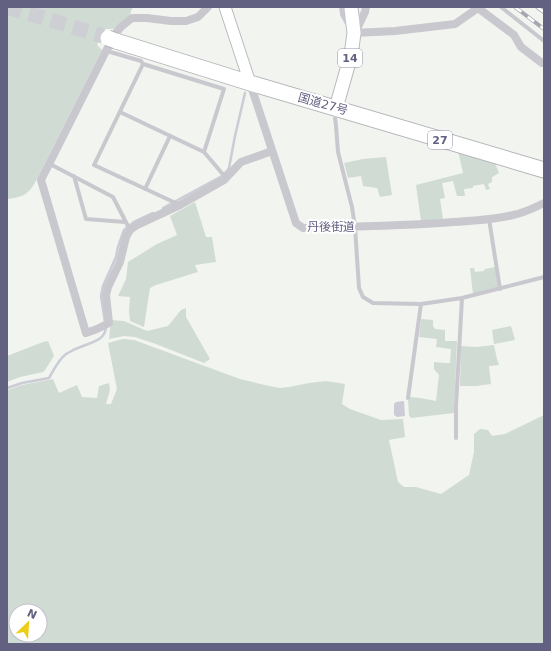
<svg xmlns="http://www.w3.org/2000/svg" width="551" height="651" viewBox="0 0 551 651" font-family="'DejaVu Sans','Noto Sans JP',sans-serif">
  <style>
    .green { fill: #d0dbd3; fill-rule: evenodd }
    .water { fill: #cbccd6 }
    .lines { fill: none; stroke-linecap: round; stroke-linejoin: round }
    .stream { stroke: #cbccd6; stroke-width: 2.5 }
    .highway-tunnel { stroke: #cecfd4; stroke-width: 15; stroke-dasharray: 15 8; stroke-linecap: butt }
    .secondary-casing { stroke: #babac2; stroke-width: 13 }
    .primary-casing { stroke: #b9b8bf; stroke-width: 15 }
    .highway-casing { stroke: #b6b5bb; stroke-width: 17 }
    .lane { stroke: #c9c8ce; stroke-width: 4 }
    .street { stroke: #c9c8ce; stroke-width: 8 }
    .secondary { stroke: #fff; stroke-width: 11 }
    .primary { stroke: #fff; stroke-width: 13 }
    .highway { stroke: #fff; stroke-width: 15 }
    .rail-casing { stroke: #a8a7b1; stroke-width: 4 }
    .rail { stroke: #fff; stroke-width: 2.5; stroke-dasharray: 8; stroke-linecap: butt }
    .highway-bridge-casing { stroke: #b6b5bb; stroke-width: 17; stroke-linecap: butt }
    .highway-bridge { stroke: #fff; stroke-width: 15 }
    .labels { text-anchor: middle; stroke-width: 4; stroke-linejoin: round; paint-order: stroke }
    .shield { fill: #fff; stroke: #9290a8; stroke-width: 1 }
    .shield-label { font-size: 11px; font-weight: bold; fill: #636182 }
    .street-label { font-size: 12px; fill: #636182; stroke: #fff }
  </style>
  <rect width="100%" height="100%" fill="#f1f4ef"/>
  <path class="green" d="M7 7H133L131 11 130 16 115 29H103L97 45 102 50 37 179C29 194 24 197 7 199Z
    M458 151 494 161 499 173 492 177V182L488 184 490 189 486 190 484 184 473 186V188L464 189 465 196H457L453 181 442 183 445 198 440 199 443 219 421 221 416 185 463 173Z
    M386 157 392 195 380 197 377 188 363 186 361 176 348 178 344 163 363 159Z
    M195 202 206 237H212L216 262 195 265 198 272 156 285 150 288 144 327 130 321 129 311 130 297 118 296 126 279 128 262 157 244 177 235 170 216Z
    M495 267 498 288 473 294 470 268H474L475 272 484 271 485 269Z
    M186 308V317L210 359 204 363 156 344 135 337 124 336 109 339 111 320 124 321 147 331 168 326 181 310Z
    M421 319 433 320V326L435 329 445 330V341H457L454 413 411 418 409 415 408 399 410 397 420 398 436 401 439 375 434 369V362L445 363H450L451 349 436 347 437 339 419 337Z
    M511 326 515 340 494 344 492 330Z
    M123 339 134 340 240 379 269 386 280 388 289 387 309 383 326 381 345 384 342 404 350 409 381 420 403 419 405 437 389 440 398 482 404 487H416L441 494 469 475 474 452V434L480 429 488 430 492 436 505 434 544 415V644H7V390L22 385 53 379 59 393 77 385 82 397 97 398 99 386 109 383 110 390 106 404H111L117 389 108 343ZM16 611H40V635H16Z
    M48 341 54 356 45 370 43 372 20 377 7 382V356L43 342Z
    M494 345 497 359 499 365 489 366 491 384 476 386H460L461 346 476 347Z"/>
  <path class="water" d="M404 401 405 416 397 417 394 415V404L396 402Z"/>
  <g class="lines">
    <path class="stream" d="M163 208 222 176 227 171 229 168 235 136 245 93
      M105 322 101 296 103 286 116 257 118 247 124 230 134 222 153 213
      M7 388 22 383 49 378C53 371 59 359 66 354 71 351 77 348 83 346 93 342 105 340 106 327"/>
    <path class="highway-tunnel" d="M7 7 103 36"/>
    <defs>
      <path id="secondary" d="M225 7 250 83"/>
      <path id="primary" d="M336 108 351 55 354 33 351 7"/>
      <path id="highway" d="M116 41 250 83 544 170"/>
    </defs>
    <use href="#secondary" class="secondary-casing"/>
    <use href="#primary" class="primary-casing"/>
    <use href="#highway" class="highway-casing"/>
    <path class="lane" d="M501 7 544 41
      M107 51 141 61 143 64
      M336 110 335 118 336 126 338 152 352 207 355 227 359 288 363 297 373 303 421 304 462 298 544 277
      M120 112 204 152
      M50 164 113 197 130 230
      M74 176 86 219 125 222
      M145 189 170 136
      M180 205 94 165 143 64 224 89 204 152 226 178
      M489 219 500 289
      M408 398 421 304
      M456 438V406L462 298"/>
    <path class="street" d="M208 7 198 17 186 21H171L147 18H132L121 27 116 33 106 51 41 180 86 333 97 329 109 323 106 295 108 287 120 262 126 237 130 230 137 225 180 205 224 180 241 162 272 151
      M343 7 344 14 350 25
      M354 33 395 31 455 24 478 8 514 35 521 47 542 63H544
      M355 33 365 12 366 7
      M250 83 296 223 303 228C348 227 394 226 440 223 464 221 489 221 513 215 524 213 534 208 544 203"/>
    <use href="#secondary" class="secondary"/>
    <use href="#primary" class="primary"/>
    <use href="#highway" class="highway"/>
    <defs>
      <path id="rail" d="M515 7 544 29
        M537 7 544 12"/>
    </defs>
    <use href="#rail" class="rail-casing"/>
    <use href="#rail" class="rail"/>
    <defs>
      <path id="highway-bridge" d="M108 38 116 41"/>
    </defs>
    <use href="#highway-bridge" class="highway-bridge-casing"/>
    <use href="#highway-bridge" class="highway-bridge"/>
  </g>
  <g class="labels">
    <g class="shield">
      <rect x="338" y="49" width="24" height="18" rx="3"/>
      <rect x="428" y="131" width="24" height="18" rx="3"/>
    </g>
    <g class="shield-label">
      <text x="350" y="62">14</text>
      <text x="440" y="144">27</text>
    </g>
    <g class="street-label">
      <text transform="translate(323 104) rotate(16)" y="4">国道27号</text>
      <text x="331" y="231">丹後街道</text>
    </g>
  </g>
  <rect width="551" height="651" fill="none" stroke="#636182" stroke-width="16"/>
  <g transform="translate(28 623) rotate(25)"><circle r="19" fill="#ffffff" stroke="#c1c0cd"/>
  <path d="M0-3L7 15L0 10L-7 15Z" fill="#edce16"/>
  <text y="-6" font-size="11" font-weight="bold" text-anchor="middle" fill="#636182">N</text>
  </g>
</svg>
